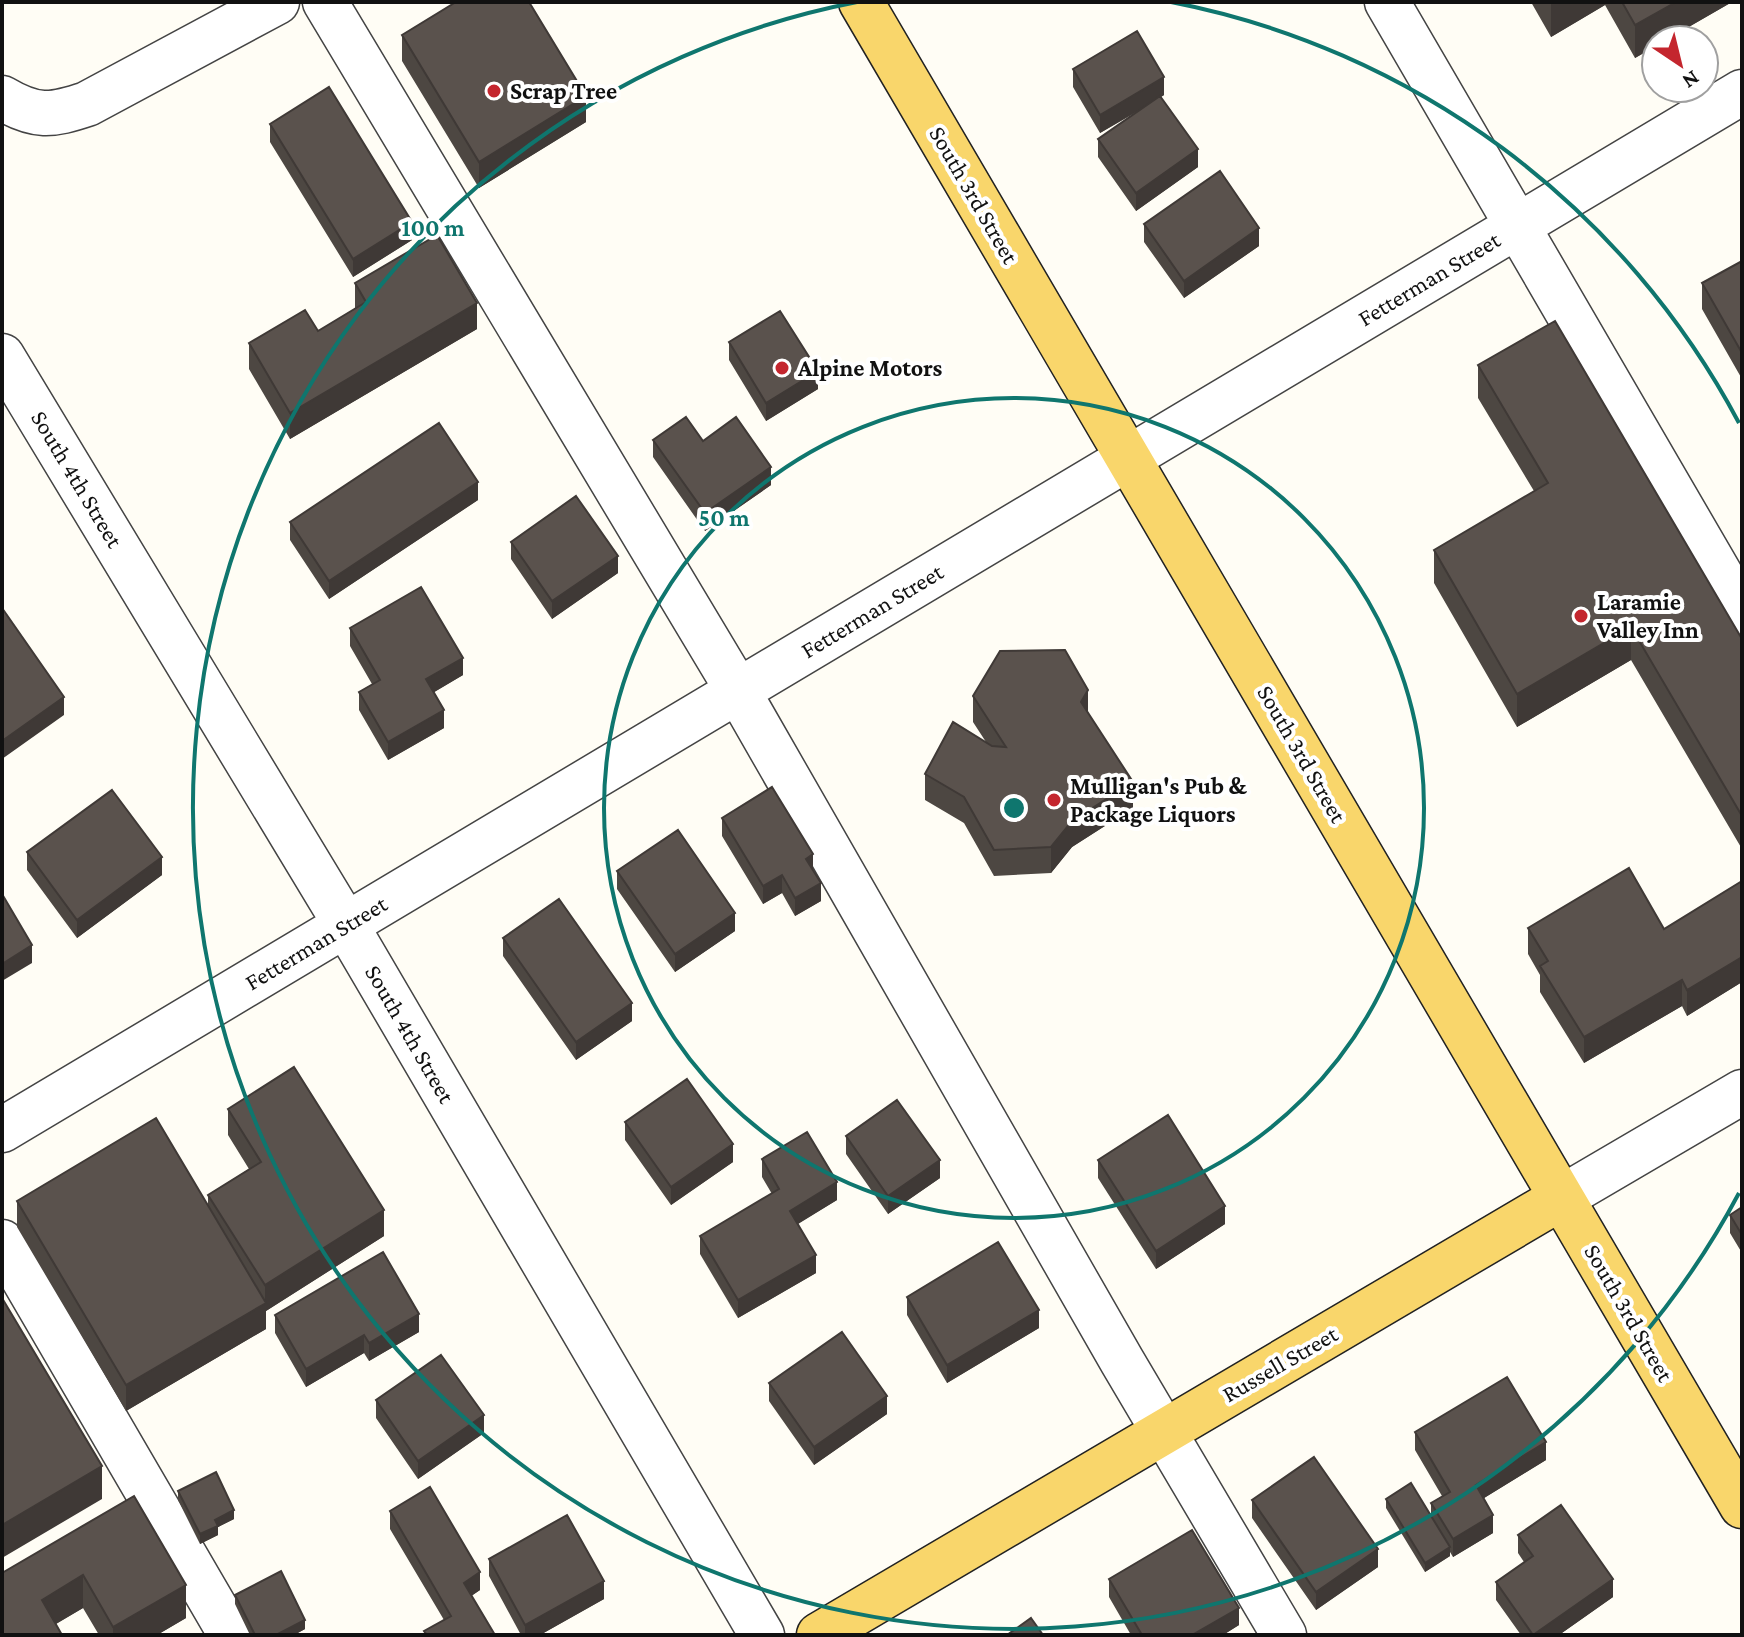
<svg xmlns="http://www.w3.org/2000/svg" width="1744" height="1637" viewBox="0 0 1744 1637" font-family="'Crimson Pro',serif">
  <style>
    .lines { fill: none; stroke-linecap: round; stroke-linejoin: round }
    .minor-casing { stroke: #444; stroke-width: 47 }
    .major-casing { stroke: #222; stroke-width: 47 }
    .minor { stroke: #fff; stroke-width: 44 }
    .major { stroke: #f9d66b; stroke-width: 44 }
    .wall { fill: #4d4742 }
    .shaded-wall { fill: #3f3936 }
    .building { fill: #5a524d; stroke: #3f3936; stroke-width: 2 }
    .ring { fill: none; stroke: #0f766e; stroke-width: 4 }
    .poi-dot { fill: #c4262e; stroke: #fff; stroke-width: 3 }
    .labels { text-anchor: middle; stroke-width: 8; stroke-linejoin: round; paint-order: stroke }
    .poi-label { font-size: 24px; font-weight: bold; fill: #111; stroke: #fff; text-anchor: start }
    .street-label { font-size: 24px; fill: #111; stroke: #fff }
    .centre { fill: #0f766e; stroke: #fff; stroke-width: 4 }
    .ring-label { font-size: 24px; text-anchor: middle; font-weight: bold; fill: #0f766e; stroke: #fff; stroke-width: 8; stroke-linejoin: round; paint-order: stroke }
  </style>
  <rect width="100%" height="100%" fill="#fffdf5"/>
  <g class="lines">
    <defs>
      <path id="minor" d="M325 2 738 691 1122 1361 1284 1635
        M1387 2 1742 612
        M2 98C36 118 51 116 87 104L277 2
        M2 356 346 925 762 1635
        M2 1130 1742 92
        M1561 1198 1742 1092
        M2 1242 231 1635"/>
      <path id="major" d="M861 2 1742 1506
        M819 1635 1561 1198"/>
    </defs>
    <use href="#minor" class="minor-casing"/>
    <use href="#major" class="major-casing"/>
    <use href="#minor" class="minor"/>
    <use href="#major" class="major"/>
  </g>
  <path class="wall" d="M1531 2H1732L1635 58 1605 5 1551 37Z
    M402 35 586 122 479 188 402 61Z
    M1073 69 1164 95 1161 97 1198 167 1136 211 1098 157V139L1142 109 1100 133 1073 87Z
    M270 124 412 240 353 277 270 142Z
    M1144 224 1259 246 1184 298 1144 242Z
    M1742 261V379L1702 309V283Z
    M355 283 477 329 290 439 249 369V343L318 331 355 309Z
    M729 342 818 389 766 421 729 360Z
    M1478 365 1742 639V849L1631 660 1517 727 1434 583V550L1534 491 1478 398Z
    M653 440 703 441 771 485 705 531 653 457Z
    M478 500 329 599 290 540V522Z
    M511 542 618 573 552 619 511 559Z
    M350 628 463 675 434 692 444 728 388 760 359 710V692L372 684 350 646Z
    M973 696 1088 712 1133 808 1072 847 1051 873 994 876 964 823 925 800V774L986 742 973 722Z
    M722 818 813 869 821 901 795 916 782 893 763 904 722 836Z
    M27 852 162 875 77 938 27 870Z
    M617 871 735 931 675 972 617 889Z
    M1742 881V982L1687 1016 1682 1006 1584 1063 1540 992V975L1528 954V928L1664 929Z
    M503 938 632 1021 576 1060 503 956Z
    M228 1109 384 1236 266 1311V1329L126 1411 17 1227V1201L208 1206V1195L249 1169 228 1135Z
    M625 1122 733 1162 671 1205 625 1140Z
    M846 1136 940 1178 888 1214 846 1154Z
    M762 1159 837 1200 797 1224 816 1273 738 1318 700 1254V1236L772 1194 762 1177Z
    M1098 1160 1225 1224 1156 1269 1098 1178Z
    M1742 1207V1253L1730 1233V1215Z
    M907 1297 1039 1328 947 1383 907 1315Z
    M275 1315 419 1332 369 1361 364 1353 306 1387 275 1333Z
    M769 1383 887 1414 814 1465 769 1401Z
    M376 1400 484 1433 418 1479 376 1418Z
    M1415 1432 1546 1460 1484 1498 1493 1533 1453 1557 1450 1552V1556L1425 1572 1386 1508V1499L1431 1516V1503L1442 1496 1415 1450Z
    M178 1491 234 1519 218 1527V1535L200 1544 178 1500Z
    M134 1496 186 1618 157 1635H99L83 1608 56 1624 2 1635Z
    M1252 1500 1378 1567 1316 1610 1252 1518Z
    M390 1511 480 1590 471 1596 495 1635H424V1631L444 1620 390 1529Z
    M1518 1535 1613 1597 1559 1635H1521L1496 1600V1582L1524 1562 1518 1553Z
    M489 1559 604 1599 540 1635H521L489 1576Z
    M1109 1579 1239 1625 1223 1635H1131L1109 1597Z
    M235 1595 305 1629 294 1635H250L235 1604Z"/>
  <path class="shaded-wall" d="M1555 2H1605V5L1551 37V4Z
    M1676 2H1732L1666 40H1656V46L1635 58V25Z
    M1164 77V95L1100 133V115Z
    M586 96V122L479 188V162Z
    M1198 149V167L1136 211V193Z
    M412 222V240L353 277V259Z
    M1259 228V246L1184 298V281Z
    M477 303V329L290 439V413Z
    M818 371V389L766 421V403Z
    M771 467V485L705 531V513Z
    M478 482V500L329 599V581Z
    M618 556V573L552 619V601Z
    M1631 627V660L1517 727V694Z
    M463 658V675L426 697V679Z
    M1088 690V716L1081 702Z
    M64 697V715L2 759V741Z
    M444 710V728L388 760V742Z
    M1133 782V808L1072 847 1051 873V847L1072 821Z
    M813 854V872L806 859Z
    M162 857V875L77 938V920Z
    M782 875V893L763 904V886Z
    M821 883V901L795 916V898Z
    M735 913V931L675 972V954Z
    M32 945V963L2 981V964Z
    M1742 957V982L1687 1016V990Z
    M1682 980V1006L1584 1063V1037Z
    M632 1003V1021L576 1060V1042Z
    M733 1144V1162L671 1205V1187Z
    M940 1160V1178L888 1214V1196Z
    M837 1182V1200L790 1229V1211Z
    M1225 1206V1224L1156 1269V1251Z
    M384 1210V1236L266 1311V1329L126 1411V1385L265 1303V1285Z
    M816 1255V1273L738 1318V1300Z
    M1039 1310V1328L947 1383V1365Z
    M419 1314V1332L369 1361V1343Z
    M364 1335V1353L306 1387V1369Z
    M887 1396V1414L814 1465V1447Z
    M484 1415V1433L418 1479V1461Z
    M1546 1442V1460L1476 1503V1485Z
    M102 1466V1499L2 1558V1525Z
    M234 1510V1519L218 1527V1535L200 1544V1534L215 1520Z
    M1493 1515V1533L1453 1557V1539Z
    M1450 1547V1556L1425 1572V1563Z
    M1378 1549V1567L1316 1610V1592Z
    M480 1572V1590L464 1601V1583Z
    M83 1575V1608L42 1632V1600Z
    M1613 1579V1597L1559 1635H1533Z
    M604 1581V1599L540 1635H525V1625Z
    M186 1585V1618L157 1635H113V1627Z
    M1239 1608V1625L1223 1635H1192Z
    M305 1620V1629L294 1635H276Z"/>
  <path class="building" d="M456 2H529L586 96 479 162 402 35Z
    M1622 2H1676L1635 25Z
    M1137 31 1164 77 1100 115 1073 69Z
    M329 87 412 222 353 259 270 124Z
    M1160 96 1198 149 1136 193 1098 139Z
    M1220 171 1259 228 1184 281 1144 224Z
    M437 235 477 303 290 413 249 343 305 310 318 331 366 302 355 283Z
    M1742 261V353L1702 283Z
    M780 311 818 371 766 403 729 342Z
    M1555 321 1742 639V816L1631 627 1517 694 1434 550 1548 483 1478 365Z
    M686 417 703 441 736 417 771 467 705 513 653 440Z
    M439 423 478 482 329 581 290 522Z
    M576 496 618 556 552 601 511 542Z
    M421 587 463 658 426 679 444 710 388 742 359 692 380 680 350 628Z
    M2 608 64 697 2 741Z
    M1065 650 1088 690 1081 702 1133 782 1072 821 1051 847 994 850 964 797 925 774 953 722 992 746 1006 747 973 696 1000 651Z
    M772 787 813 854 806 859 821 883 795 898 782 875 763 886 722 818Z
    M112 790 162 857 77 920 27 852Z
    M678 830 735 913 675 954 617 871Z
    M1629 868 1664 929 1742 881V957L1687 990 1682 980 1584 1037 1540 966 1548 961 1528 928Z
    M2 894 32 945 2 964Z
    M559 899 632 1003 576 1042 503 938Z
    M294 1067 384 1210 265 1285 208 1195 261 1162 228 1109Z
    M687 1079 733 1144 671 1187 625 1122Z
    M897 1100 940 1160 888 1196 846 1136Z
    M1168 1115 1225 1206 1156 1251 1098 1160Z
    M156 1118 266 1303 126 1385 17 1201Z
    M807 1132 837 1182 790 1211 816 1255 738 1300 700 1236 779 1189 762 1159Z
    M1742 1207V1235L1730 1215Z
    M998 1242 1039 1310 947 1365 907 1297Z
    M383 1252 419 1314 369 1343 364 1335 306 1369 275 1315Z
    M2 1298 102 1466 2 1525Z
    M842 1332 887 1396 814 1447 769 1383Z
    M441 1355 484 1415 418 1461 376 1400Z
    M1507 1377 1546 1442 1476 1485 1493 1515 1453 1539 1431 1503 1450 1492 1415 1432Z
    M1314 1457 1378 1549 1316 1592 1252 1500Z
    M216 1472 234 1510 215 1520 218 1526 200 1534 178 1491Z
    M1411 1483 1450 1547 1425 1563 1386 1499Z
    M430 1487 480 1572 464 1583 495 1635H427L424 1631 451 1616 390 1511Z
    M134 1496 186 1585 113 1627 83 1575 42 1600 62 1635H2V1573Z
    M1561 1505 1613 1579 1533 1635 1496 1582 1533 1556 1518 1535Z
    M567 1515 604 1581 525 1625 489 1559Z
    M1192 1530 1239 1608 1192 1635H1142L1109 1579Z
    M281 1571 305 1620 276 1635H255L235 1595Z
    M1031 1618 1043 1635H1007Z"/>
  <g class="ring">
    <circle cx="1014" cy="808" r="410"/>
    <path d="M1739 1193A821 821 0 1 1 857 2M1171 2A821 821 0 0 1 1739 423"/>
  </g>
  <g class="poi-dot">
    <circle cx="494" cy="91" r="8"/>
    <circle cx="782" cy="368" r="8"/>
    <circle cx="1581" cy="616" r="8"/>
    <circle cx="1054" cy="800" r="8"/>
  </g>
  <g class="labels">
    <g class="poi-label">
      <text x="510" y="99">Scrap Tree</text>
      <text x="798" y="376">Alpine Motors</text>
      <text x="1597" y="610">Laramie<tspan x="1597" dy="28">Valley Inn</tspan></text>
      <text x="1070" y="794">Mulligan's Pub &amp;<tspan x="1070" dy="28">Package Liquors</tspan></text>
    </g>
    <g class="street-label">
      <text transform="translate(974 195) rotate(60)" y="8">South 3rd Street</text>
      <text transform="translate(1429 279) rotate(-31)" y="8">Fetterman Street</text>
      <text transform="translate(77 479) rotate(59)" y="8">South 4th Street</text>
      <text transform="translate(872 611) rotate(-31)" y="8">Fetterman Street</text>
      <text transform="translate(1302 754) rotate(60)" y="8">South 3rd Street</text>
      <text transform="translate(316 943) rotate(-31)" y="8">Fetterman Street</text>
      <text transform="translate(410 1034) rotate(60)" y="8">South 4th Street</text>
      <text transform="translate(1629 1313) rotate(60)" y="8">South 3rd Street</text>
      <text transform="translate(1280 1364) rotate(-30)" y="8">Russell Street</text>
    </g>
  </g>
  <circle cx="1014" cy="808" r="12" class="centre"/>
  <g class="ring-label">
    <text x="433" y="236">100 m</text>
    <text x="724" y="526">50 m</text>
  </g>
  <rect width="1744" height="1637" fill="none" stroke="#111111" stroke-width="8"/>
  <g transform="translate(1680 64) rotate(145)"><circle r="38" fill="#ffffff" stroke="#a0a0a0" stroke-width="2"/>
  <path d="M0-6L14 30L0 20L-14 30Z" fill="#c4262e"/>
  <text y="-12" font-size="22" font-weight="bold" text-anchor="middle" fill="#111111">N</text>
  </g>
</svg>
